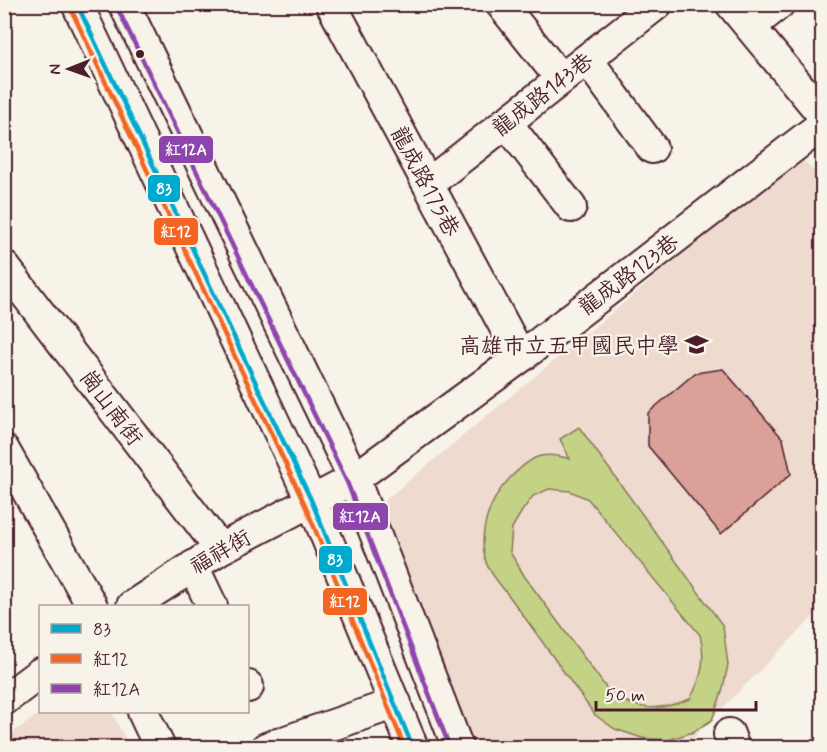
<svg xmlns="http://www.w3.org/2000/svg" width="827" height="752" viewBox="0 0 827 752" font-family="Mynerve,'LXGW WenKai TC',sans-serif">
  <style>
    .built { fill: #efdad0 }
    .green { fill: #c4d286; stroke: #877858; stroke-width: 1.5; fill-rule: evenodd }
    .building { fill: #dba198; stroke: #4a1f2b; stroke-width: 1.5 }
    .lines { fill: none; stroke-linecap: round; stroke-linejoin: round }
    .minor-casing { stroke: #4a1f2b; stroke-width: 34 }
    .minor { stroke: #f7f3e8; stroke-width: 30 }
    .bus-1-casing { stroke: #f7f3e8; stroke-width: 9 }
    .bus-2-casing { stroke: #f7f3e8; stroke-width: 9 }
    .bus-3-casing { stroke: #f7f3e8; stroke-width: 9 }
    .bus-1 { stroke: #00a9ce; stroke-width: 4.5 }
    .bus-2 { stroke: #f26522; stroke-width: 4.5 }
    .bus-3 { stroke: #8e44ad; stroke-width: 4.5 }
    .bus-dot { fill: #4a1f2b; stroke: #f7f3e8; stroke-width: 2 }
    .labels { text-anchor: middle; stroke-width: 4.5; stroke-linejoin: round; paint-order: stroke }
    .street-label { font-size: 22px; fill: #4a1f2b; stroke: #f7f3e8 }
    .poi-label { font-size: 22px; fill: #4a1f2b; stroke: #f7f3e8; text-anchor: end }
    .line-badge { stroke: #f7f3e8; stroke-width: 2 }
    .badge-label { font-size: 16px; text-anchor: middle; font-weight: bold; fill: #fff }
  </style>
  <rect width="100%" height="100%" fill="#f7f3e8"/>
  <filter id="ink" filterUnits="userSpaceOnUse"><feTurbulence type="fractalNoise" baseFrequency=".0167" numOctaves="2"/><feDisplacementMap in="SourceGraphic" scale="12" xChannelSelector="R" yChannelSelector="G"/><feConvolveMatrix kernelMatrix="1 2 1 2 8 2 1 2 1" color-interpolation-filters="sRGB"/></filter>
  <g filter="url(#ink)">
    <path class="built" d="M800 157 822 179V608L684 747H464L372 511Z
      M42 712H112L129 747H5V738Z"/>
    <path class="green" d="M579 427 723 626 728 665 722 692 712 720 693 732 668 740 642 738 615 729 595 715C567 677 540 638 512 600 505 590 489 573 486 562 477 534 490 498 510 478 531 457 540 450 570 459L560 439ZM549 489 570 491 588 499 700 635C706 659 702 678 690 699 659 711 639 712 610 693L525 577 510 552 512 528 522 511 533 496Z"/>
    <path class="building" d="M723 369 783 439 791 474 721 534 648 446V413L695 373Z"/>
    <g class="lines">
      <defs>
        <path id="minor" d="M77 4 312 502 413 748
          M124 4 354 479 458 748
          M331 4 521 357
          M501 4 561 79
          M731 4 822 114
          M750 27 779 4
          M587 59 652 148
          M506 122 571 207
          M428 184 657 4
          M4 266 220 549
          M4 450 92 606
          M193 566 212 606
          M132 606 220 549 354 479 521 357 822 125
          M248 686V687
          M4 700 40 673
          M143 712 160 748
          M729 734 734 748
          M266 748 396 703"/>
      </defs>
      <use href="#minor" class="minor-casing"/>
      <use href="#minor" class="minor"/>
      <defs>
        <path id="bus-1" d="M77 4 312 502 413 748"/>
        <path id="bus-2" d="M70 7 305 505 405 748"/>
        <path id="bus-3" d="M117 7 347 482 450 748"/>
      </defs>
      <use href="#bus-1" class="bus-1-casing"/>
      <use href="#bus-2" class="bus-2-casing"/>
      <use href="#bus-3" class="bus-3-casing"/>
      <use href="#bus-1" class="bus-1"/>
      <use href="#bus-2" class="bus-2"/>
      <use href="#bus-3" class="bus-3"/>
    </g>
  </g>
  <defs>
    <symbol id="school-bare" viewBox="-9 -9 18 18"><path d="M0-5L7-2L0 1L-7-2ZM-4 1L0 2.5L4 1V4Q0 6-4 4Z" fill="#4a1f2b" stroke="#f7f3e8" stroke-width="2.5" paint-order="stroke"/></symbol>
  </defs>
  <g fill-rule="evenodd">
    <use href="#school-bare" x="680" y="328" width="33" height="33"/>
  </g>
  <circle class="bus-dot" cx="140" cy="54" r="5"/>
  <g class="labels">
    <g class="street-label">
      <text transform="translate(542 94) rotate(-38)" y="8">龍成路143巷</text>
      <text transform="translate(426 181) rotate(62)" y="8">龍成路175巷</text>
      <text transform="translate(628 274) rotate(-37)" y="8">龍成路123巷</text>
      <text transform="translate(112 407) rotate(53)" y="8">崗山南街</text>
      <text transform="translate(220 551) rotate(-30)" y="8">福祥街</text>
    </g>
    <g class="poi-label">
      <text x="679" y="353">高雄市立五甲國民中學</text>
    </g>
  </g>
  <g class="line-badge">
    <rect x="158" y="135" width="56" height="29" rx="6" fill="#8e44ad"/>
    <rect x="147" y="174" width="34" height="29" rx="6" fill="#00a9ce"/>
    <rect x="153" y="217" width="46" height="29" rx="6" fill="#f26522"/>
    <rect x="332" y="502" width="57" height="29" rx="6" fill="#8e44ad"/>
    <rect x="318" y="545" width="35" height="29" rx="6" fill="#00a9ce"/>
    <rect x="322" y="587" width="46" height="29" rx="6" fill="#f26522"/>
  </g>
  <g class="badge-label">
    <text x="186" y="155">紅12A</text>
    <text x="164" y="194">83</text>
    <text x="176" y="237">紅12</text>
    <text x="360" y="522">紅12A</text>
    <text x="335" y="565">83</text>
    <text x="345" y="607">紅12</text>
  </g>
  <rect width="827" height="752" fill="none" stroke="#f7f3e8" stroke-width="24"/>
  <rect x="12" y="12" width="803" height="728" fill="none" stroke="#4a1f2b" stroke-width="2" filter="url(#ink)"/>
  <rect x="39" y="605" width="210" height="108" fill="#f7f3e8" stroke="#b29e9c" stroke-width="1.5"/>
  <rect x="51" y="624" width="30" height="9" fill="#00a9ce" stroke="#b29e9c" stroke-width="1.5"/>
  <text x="93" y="635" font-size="18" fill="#4a1f2b">83</text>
  <rect x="51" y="654" width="30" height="9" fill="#f26522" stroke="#b29e9c" stroke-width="1.5"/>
  <text x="93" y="665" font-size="18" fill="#4a1f2b">紅12</text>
  <rect x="51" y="684" width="30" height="9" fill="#8e44ad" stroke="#b29e9c" stroke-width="1.5"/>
  <text x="93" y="695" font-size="18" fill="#4a1f2b">紅12A</text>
  <g transform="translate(69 69) rotate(269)" stroke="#f7f3e8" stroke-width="4.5" paint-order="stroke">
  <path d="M0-4.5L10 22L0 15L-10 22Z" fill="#4a1f2b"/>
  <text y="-9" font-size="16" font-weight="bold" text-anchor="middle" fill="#4a1f2b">N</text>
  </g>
  <path d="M596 701v9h160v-9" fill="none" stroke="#4a1f2b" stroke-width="3"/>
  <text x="605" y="701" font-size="18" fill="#4a1f2b" stroke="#f7f3e8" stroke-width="4.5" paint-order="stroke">50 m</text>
</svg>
